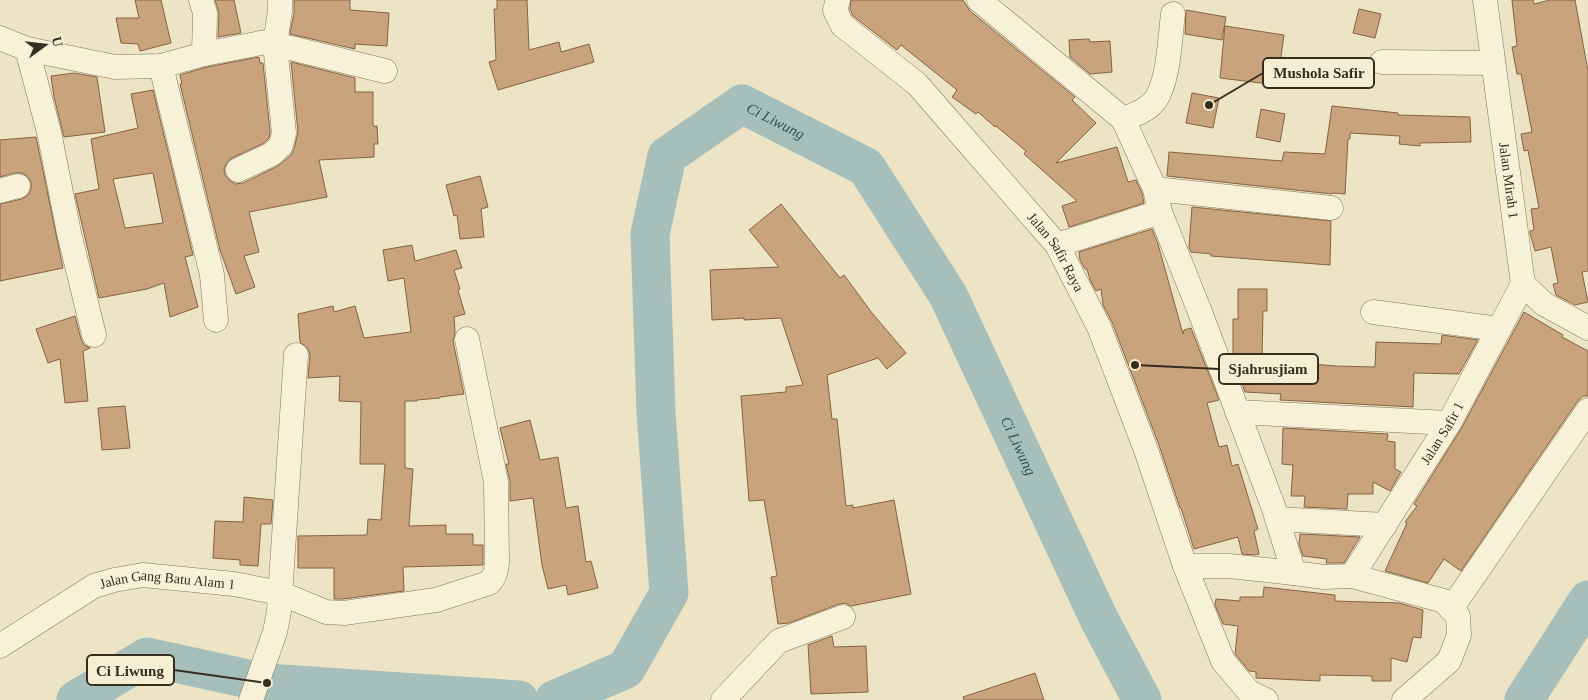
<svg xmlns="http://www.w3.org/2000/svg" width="1588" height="700" viewBox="0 0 1588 700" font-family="'Times New Roman',serif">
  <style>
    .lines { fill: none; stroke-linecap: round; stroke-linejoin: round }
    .river { stroke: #a6bfba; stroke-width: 39 }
    .building { fill: #c9a37c; stroke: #846342; fill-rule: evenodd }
    .street-casing { stroke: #86765b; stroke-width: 25 }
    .street { stroke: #f7f1d7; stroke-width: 24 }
    .labels { text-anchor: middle; stroke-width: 4; stroke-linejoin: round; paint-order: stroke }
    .street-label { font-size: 14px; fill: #372d1f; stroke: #f4eed3 }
    .water-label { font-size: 15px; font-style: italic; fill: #2f5456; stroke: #f4eed3 }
    .leader { fill: none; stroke: #372d1f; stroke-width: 2 }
    .callout-dot { fill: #372d1f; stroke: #f4eed3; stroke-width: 2 }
    .callout { fill: #f4eed3; stroke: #372d1f; stroke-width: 2 }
    .callout-label { font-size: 15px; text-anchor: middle; font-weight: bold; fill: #372d1f }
  </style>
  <rect width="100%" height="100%" fill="#ece4c4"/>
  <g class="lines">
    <g class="river">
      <path d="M76 700 147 657 267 683 519 700"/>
      <path id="s1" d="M554 700 626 669 669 593 656 412 650 234 667 156 742 104 866 167 948 295 1099 619 1142 700"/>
      <path d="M1524 700 1588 600"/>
    </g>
  </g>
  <path class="building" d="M135 0H161L171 43 140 51 138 44 121 43 116 18H139Z
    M215 0H234L241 33 218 37 219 13Z
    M294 0H350V10L389 13 387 46 355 44V49L290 34 294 13Z
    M497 0H527L529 50 559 42 561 52 589 44 594 62 498 90 489 62 496 60 494 9H497Z
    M851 0H963L970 11 1075 97 1072 100 1096 123 1056 163 1117 147 1128 182 1136 180 1142 193 1144 203 1069 227 1062 206 1077 201 1024 154 1026 151 996 126 995 127 978 112 976 114 952 97 957 90 901 45 897 50 853 16 850 9Z
    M1512 0H1533L1534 4 1550 0H1575L1588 71V271L1582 272 1588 302 1575 305 1556 295 1553 284 1558 283 1551 247 1535 251 1530 233V231L1534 230 1531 209 1539 208 1528 150 1524 151 1521 134 1532 132 1521 74H1517L1512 47 1517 46Z
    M1359 9 1381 14 1375 38 1353 33Z
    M1186 10 1226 17 1222 40 1185 34Z
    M1225 26 1284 35 1277 85 1220 78Z
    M1089 39 1090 42 1110 41 1112 72 1090 74 1070 57 1069 40Z
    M259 57 260 63H263L270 132 269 138 264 143 232 158 227 162 224 169 225 175 230 181 236 184 243 183 278 166 291 155 294 149 298 132 291 62 355 78V92H373V126H377L378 144H374V157L319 160 327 197 249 212 259 252 244 256 255 287 236 294 220 250 180 84H182L180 75 207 67Z
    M74 73 97 77 105 132 64 137 54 97 51 76Z
    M153 90 193 255 185 257 198 307 170 317 164 283 147 289 99 298 75 194 99 189 91 139 138 128 131 94ZM153 173 163 223 125 228 113 179Z
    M1192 93 1219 98 1213 128 1186 123Z
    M1332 106 1398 113V115L1470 117 1471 142 1420 143V146L1399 144 1400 136 1350 133V139H1348L1345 194 1332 193V194L1167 176 1169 152 1282 161 1284 152 1325 154Z
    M1261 109 1285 114 1280 142 1256 137Z
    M36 137 63 268 0 281V204L22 199 28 195 31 189V182L28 177 22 173H14L0 177V140Z
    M480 176 488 207 481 209 484 237 460 239 457 215 454 216 446 185Z
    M781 204 840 278 844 275 872 313 906 353 887 369 878 358 827 375 832 419H837L846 506 853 505V508L894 500 911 594 851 606 845 603 839 604 789 623 778 624 771 577 777 576 764 500 749 501 741 396 786 392V387L803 385 781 318 744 320V318L712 320 710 270 779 267 749 230Z
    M1192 207 1331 221 1330 265 1211 256V254L1191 252 1189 247Z
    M1152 229 1158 244 1183 334 1184 330 1191 328 1219 400 1207 403 1219 447 1227 445 1232 466 1238 464 1258 529 1254 531 1259 554 1254 555 1242 554 1238 537 1194 549 1181 508H1180L1159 445 1112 322 1103 305 1101 289 1096 291 1090 280 1087 269H1085L1080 260 1079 252Z
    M412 245 415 261 456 250 462 268 454 270 460 289 458 290 465 314 454 317 455 333 453 341 464 394 440 397V398L417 400V401H405V468L413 469 409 526 446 525V534H473V545H483V565L403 567 404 591 343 599H334V568H298V536L367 535 368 519 381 520 385 464H360L361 402 339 401 340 376 308 378 310 355 308 349 300 342 298 314 333 306 334 312 355 306 364 338 411 332 404 278 388 281 383 250Z
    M1238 289H1267V311H1263L1262 360 1336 366 1375 367 1376 342 1441 344 1442 335 1478 340 1459 374 1414 373 1413 407 1280 400 1281 394 1245 392 1233 359V319H1238Z
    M1524 312 1563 335 1562 337 1588 351V396H1583L1577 402 1461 571 1444 559 1428 583 1385 571 1407 523 1405 522 1417 506 1414 504 1461 429Z
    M75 316 81 339 84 345 90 348 83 351 88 401 65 403 60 359 48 363 36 329Z
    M125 406 130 448 102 450 98 408Z
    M530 420 540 460 558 457 566 508 578 506 586 562 591 561 598 588 568 595 566 585 548 589 542 565 533 498 510 501V482L506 464H509L500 428Z
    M1283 428 1388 434 1387 441 1395 442V469L1401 472 1390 491 1373 482V494H1348L1347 509 1304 507 1305 496H1291L1293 465 1282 464Z
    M244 497 273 500 271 524H261L258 566 240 565V560L213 558 215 521 243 522Z
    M1300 534 1360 537 1344 563H1326L1327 559 1303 556 1299 544Z
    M1264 587 1335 595V601L1399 603 1423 610 1421 638 1413 637 1407 662 1391 658V681H1372V676L1320 675V681L1256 678V672L1249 671 1235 654 1238 626 1223 624 1215 605 1216 599 1240 601V597H1263Z
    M832 636 834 647 866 646 868 692 811 694 808 645Z
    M1035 673 1044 700H964L963 697Z"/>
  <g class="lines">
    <defs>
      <g id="street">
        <path d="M201 0 205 13 204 54"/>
        <path id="s2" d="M838 0 835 10 842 25 917 84 1057 245 1099 327 1146 450 1185 566"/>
        <path d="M979 0 1123 119 1155 189 1160 212 1200 312 1273 506 1294 573 1324 577 1352 576 1444 601 1458 616 1459 635 1449 661 1404 700"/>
        <path id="s3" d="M1485 0 1523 284 1544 304 1588 328"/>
        <path d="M0 38 27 49 115 67 161 66 204 54 266 42 385 71"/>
        <path d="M27 49 49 132 69 233 94 335"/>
        <path d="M1382 62 1493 63"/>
        <path d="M161 66 212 275 216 320"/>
        <path d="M1123 119C1134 115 1149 110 1156 99 1169 79 1170 37 1173 14"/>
        <path d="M238 170 272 154 281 145 284 133 275 44 280 11V0"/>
        <path d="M1155 189 1331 208"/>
        <path d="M0 191 18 186"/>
        <path d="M1057 245 1160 212"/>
        <path d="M1373 312 1499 329"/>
        <path d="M1237 412 1449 423"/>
        <path d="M1277 519 1385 525"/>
        <path id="s4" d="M1352 576 1449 423 1523 284"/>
        <path d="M1451 609 1588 410"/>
        <path id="s5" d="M0 646 94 586 114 580 143 575 234 584 280 593 326 612 344 613 436 600 489 583C495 577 496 571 497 563L496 482 467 339"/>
        <path d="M251 700 275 632 279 611 296 355"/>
        <path d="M723 700 779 641 843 617"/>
        <path d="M1266 700 1249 692 1223 661 1185 566H1229L1294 573"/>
      </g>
    </defs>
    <use href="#street" class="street-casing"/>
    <use href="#street" class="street"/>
  </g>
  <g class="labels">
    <g class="street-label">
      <text dy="5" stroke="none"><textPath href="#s3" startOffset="182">Jalan Mirah 1</textPath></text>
      <text dy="5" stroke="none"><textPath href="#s2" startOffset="341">Jalan Safir Raya</textPath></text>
      <text dy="5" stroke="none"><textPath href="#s4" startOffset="169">Jalan Safir 1</textPath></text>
      <text dy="5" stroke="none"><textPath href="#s5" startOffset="186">Jalan Gang Batu Alam 1</textPath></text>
    </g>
    <g class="water-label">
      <text dy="5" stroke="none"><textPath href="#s1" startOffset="734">Ci Liwung</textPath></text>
      <text dy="5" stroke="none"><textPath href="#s1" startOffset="1154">Ci Liwung</textPath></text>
    </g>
  </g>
  <path class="leader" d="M1209 105L1263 73M1135 365L1219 369M267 683L174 670"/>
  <g class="callout-dot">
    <circle cx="1209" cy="105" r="5"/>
    <circle cx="1135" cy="365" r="5"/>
    <circle cx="267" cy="683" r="5"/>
  </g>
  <g class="callout">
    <rect x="1263" y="58" width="111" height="30" rx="5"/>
    <rect x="1219" y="354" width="99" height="30" rx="5"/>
    <rect x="87" y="655" width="87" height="30" rx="5"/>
  </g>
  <g class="callout-label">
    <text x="1319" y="78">Mushola Safir</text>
    <text x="1268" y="374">Sjahrusjiam</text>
    <text x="130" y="676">Ci Liwung</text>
  </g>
  <g transform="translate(45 45) rotate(75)" stroke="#f4eed3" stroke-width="4" paint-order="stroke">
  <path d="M0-4L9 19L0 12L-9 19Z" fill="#372d1f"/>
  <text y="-8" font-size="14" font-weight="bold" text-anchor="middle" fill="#372d1f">U</text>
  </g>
</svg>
